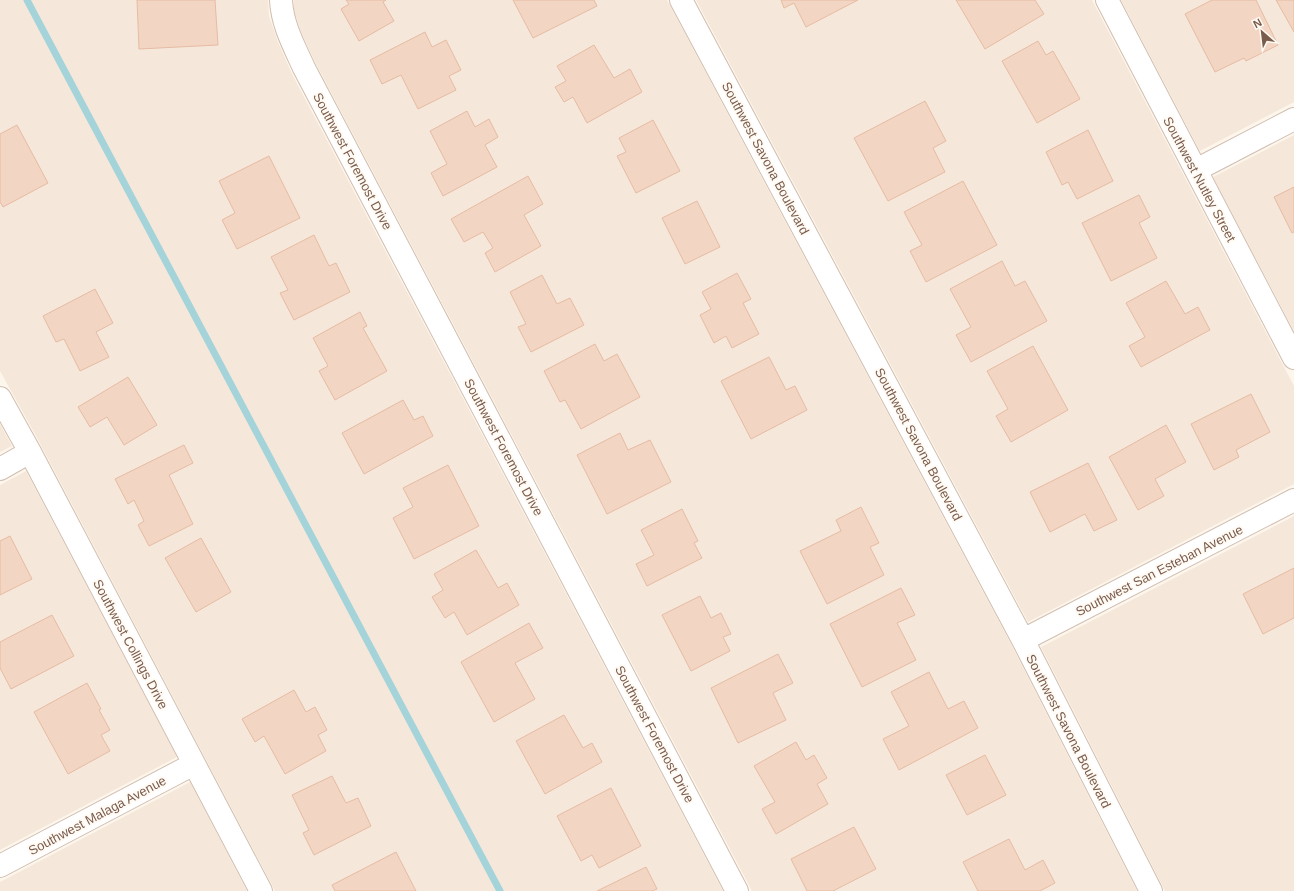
<svg xmlns="http://www.w3.org/2000/svg" width="1294" height="891" viewBox="0 0 1294 891" font-family="Arial,sans-serif">
  <style>
    .residential { fill: #f5e8da }
    .lines { fill: none; stroke-linecap: round; stroke-linejoin: round }
    .stream { stroke: #a5d3da; stroke-width: 7 }
    .building { fill: #f3d5c3; stroke: #e6bba3 }
    .minor-casing { stroke: #d1beb0; stroke-width: 24 }
    .minor { stroke: #fff; stroke-width: 22 }
    .labels { text-anchor: middle; stroke-width: 4; stroke-linejoin: round; paint-order: stroke }
    .street-label { font-size: 13px; fill: #7a5c4d; stroke: #fffaf3 }
  </style>
  <rect width="100%" height="100%" fill="#fdf6ec"/>
  <path class="residential" d="M0 0H268L269 16 278 42 292 74 723 891H275L35 434 0 371Z
    M294 0H667L1012 646 1137 891H752L315 62 301 32 294 11Z
    M696 0H1092L1294 386V484L1028 622Z
    M1121 0H1294V102L1200 151Z
    M1294 135V331L1213 177Z
    M0 424 12 446 0 452Z
    M26 471 177 757 0 850V485Z
    M1294 516V891H1165L1041 647Z
    M190 782 247 891H0V882Z"/>
  <g class="lines">
    <path class="stream" d="M27 0 500 891"/>
  </g>
  <path class="building" d="M137 0H215L218 45 139 49Z
    M346 0H386L383 2 394 21 359 41 341 9 349 4Z
    M513 0H594L597 6 533 38Z
    M781 0H858L806 27 794 3 784 8Z
    M956 0H1035L1044 14 985 49Z
    M1212 0H1256L1278 45 1246 61 1244 58 1215 72 1185 14Z
    M1276 0H1294V32Z
    M425 32 432 47 446 40 461 70 449 76 456 90 418 109 401 75 382 84 370 60Z
    M1038 41 1046 55 1053 51 1080 99 1037 123 1002 61Z
    M594 45 614 78 630 69 642 92 587 123 573 97 564 102 555 87 566 81 557 66Z
    M925 101 946 141 933 148 945 172 888 201 854 138Z
    M467 111 475 127 489 119 498 137 485 145 497 167 443 196 431 173 447 164 430 131Z
    M653 120 680 171 636 193 617 156 626 152 619 138Z
    M17 125 48 183 3 207 0 202V134Z
    M1088 130 1113 181 1077 199 1068 182 1062 185 1046 152Z
    M269 156 300 218 237 249 222 220 235 213 219 181Z
    M528 176 543 204 524 215 541 246 495 272 485 253 493 248 483 232 464 242 451 219Z
    M963 181 997 245 926 282 910 251 922 245 904 212Z
    M1294 187V232L1292 233 1274 197Z
    M1139 195 1150 217 1139 223 1157 258 1111 281 1082 223Z
    M697 201 720 247 685 264 662 218Z
    M314 235 329 266 336 263 350 292 294 320 280 293 288 290 271 257Z
    M1002 261 1015 286 1025 281 1047 321 971 362 956 335 971 327 950 289Z
    M737 273 751 299 743 303 759 334 732 348 726 336 714 343 700 315 711 309 702 292Z
    M542 275 557 304 570 298 584 325 531 352 518 327 526 324 510 292Z
    M1166 281 1185 314 1198 307 1210 330 1141 367 1129 346 1145 337 1126 303Z
    M95 289 113 323 96 332 109 357 80 371 64 339 56 342 43 316Z
    M360 312 367 326 363 328 387 371 335 400 319 371 328 366 313 338Z
    M595 344 604 361 617 354 640 397 581 429 565 400 560 402 544 371Z
    M1033 346 1068 410 1011 442 996 416 1008 409 987 371Z
    M769 357 786 390 795 386 807 410 751 439 721 381Z
    M128 377 157 425 124 445 107 417 90 427 78 407Z
    M1251 394 1270 432 1236 450 1239 457 1214 470 1191 424Z
    M403 400 414 420 423 416 433 436 364 474 342 433Z
    M1166 425 1186 462 1155 479 1164 496 1138 510 1109 457Z
    M620 433 628 450 650 440 671 482 607 514 577 455Z
    M184 445 193 463 169 475 193 524 149 546 138 525 144 521 134 500 128 504 115 479Z
    M1088 463 1117 520 1094 531 1085 514 1050 532 1030 492Z
    M448 465 479 526 414 559 393 518 413 507 403 488Z
    M861 507 879 543 870 547 884 575 827 604 800 551 841 531 836 520Z
    M682 509 698 541 694 543 702 558 647 586 636 564 654 555 641 530Z
    M10 536 32 579 0 595V541Z
    M201 538 231 592 196 612 165 558Z
    M476 550 498 588 507 583 519 605 467 635 454 612 445 618 432 597 443 590 434 574Z
    M1294 568V618L1263 634 1243 594Z
    M901 588 915 615 897 623 916 660 862 687 830 624Z
    M700 596 711 618 721 613 731 634 723 637 730 651 691 671 662 615Z
    M52 615 74 656 11 689 0 668V642Z
    M529 623 543 648 515 663 535 699 494 722 461 662Z
    M778 654 793 683 773 693 786 720 738 743 711 688Z
    M929 672 948 709 964 701 978 728 899 770 883 739 909 726 891 692Z
    M87 683 101 709 99 710 110 730 101 735 110 751 68 774 34 712Z
    M294 690 306 712 315 707 327 730 318 735 326 751 285 774 264 736 255 742 242 719Z
    M564 715 583 748 592 743 602 762 545 794 516 741Z
    M796 742 806 760 814 755 827 778 817 784 828 804 776 834 762 809 775 802 754 766Z
    M985 755 1006 795 967 815 946 775Z
    M332 776 346 803 358 798 371 826 314 855 303 833 309 830 292 795Z
    M611 788 641 846 599 868 592 855 581 861 557 816Z
    M854 827 876 869 833 891H807L791 859Z
    M1009 839 1025 870 1043 860 1055 883 1040 891H978L963 862Z
    M396 852 416 891H335L332 885Z
    M646 867 657 889 652 891H597Z"/>
  <g class="lines">
    <defs>
      <path id="minor" d="M281 0C282 24 294 46 304 68L737 891
        M681 0 1023 640 1151 891
        M1107 0 1294 358
        M1196 170 1294 119
        M0 398 30 452 261 891
        M0 469 30 452
        M1023 640 1294 500
        M0 866 194 764"/>
    </defs>
    <use href="#minor" class="minor-casing"/>
    <use href="#minor" class="minor"/>
  </g>
  <g class="labels">
    <g class="street-label">
      <text transform="translate(766 158) rotate(62)" y="5">Southwest Savona Boulevard</text>
      <text transform="translate(353 161) rotate(62)" y="5">Southwest Foremost Drive</text>
      <text transform="translate(1200 179) rotate(62)" y="5">Southwest Nutley Street</text>
      <text transform="translate(919 444) rotate(62)" y="5">Southwest Savona Boulevard</text>
      <text transform="translate(504 447) rotate(62)" y="5">Southwest Foremost Drive</text>
      <text transform="translate(1159 570) rotate(-27)" y="5">Southwest San Esteban Avenue</text>
      <text transform="translate(131 644) rotate(62)" y="5">Southwest Collings Drive</text>
      <text transform="translate(1069 731) rotate(63)" y="5">Southwest Savona Boulevard</text>
      <text transform="translate(655 734) rotate(62)" y="5">Southwest Foremost Drive</text>
      <text transform="translate(97 815) rotate(-28)" y="5">Southwest Malaga Avenue</text>
    </g>
  </g>
  <g transform="translate(1262 32) rotate(332)" stroke="#fffaf3" stroke-width="3" paint-order="stroke">
  <path d="M0-3L7 15L0 10L-7 15Z" fill="#7a5c4d"/>
  <text y="-6" font-size="11" font-weight="bold" text-anchor="middle" fill="#7a5c4d">N</text>
  </g>
</svg>
